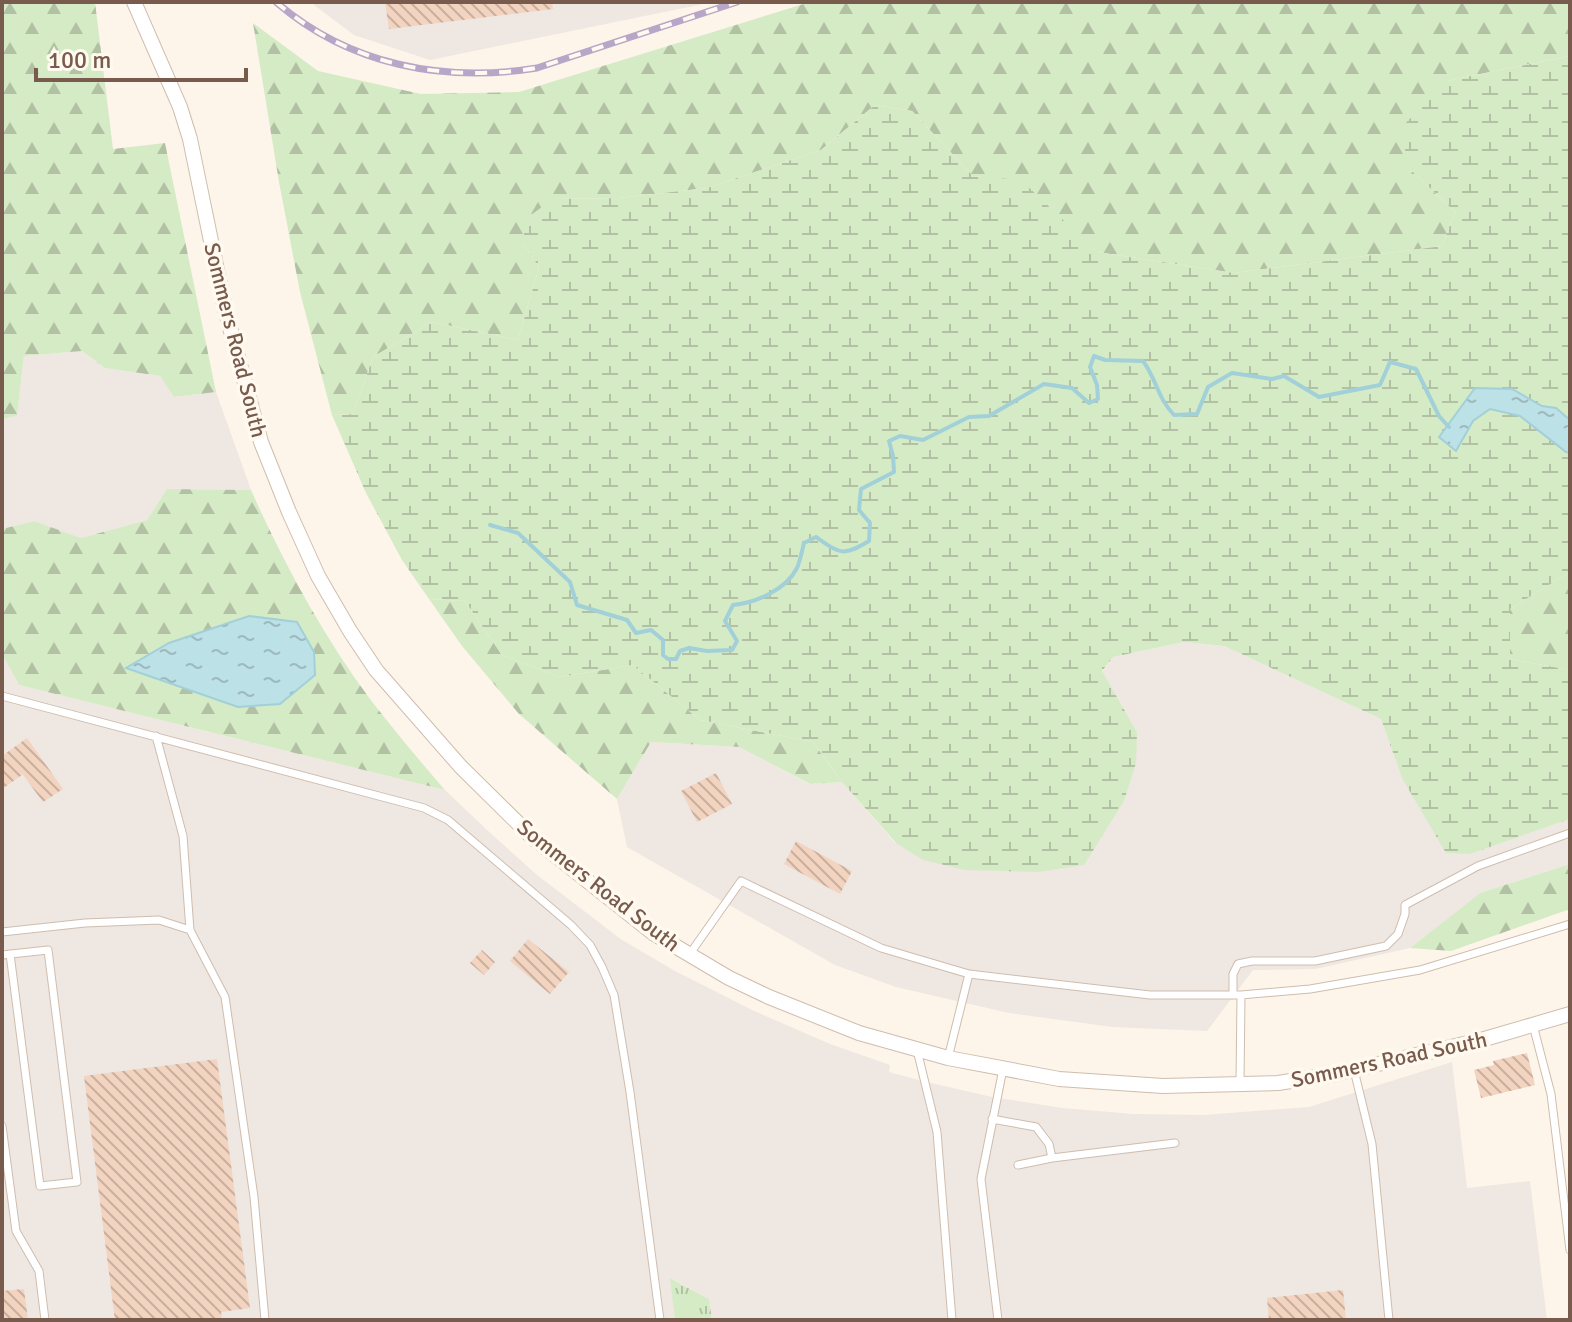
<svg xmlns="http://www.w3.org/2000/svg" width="1572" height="1322" viewBox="0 0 1572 1322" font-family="Signika,sans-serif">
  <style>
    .industrial { fill: #eee7e2 }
    .grass { fill: url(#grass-tufts) }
    .forest { fill: url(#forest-firs); fill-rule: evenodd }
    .wetland { fill: url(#wetland-marsh) }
    .water { fill: url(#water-ripples); stroke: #a2d0d9; stroke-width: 2 }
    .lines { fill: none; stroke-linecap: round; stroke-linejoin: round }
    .stream { stroke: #a2d0d9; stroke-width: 4 }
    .building { fill: url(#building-back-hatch) }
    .lane-casing { stroke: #cfbdae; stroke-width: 9 }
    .street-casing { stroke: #cfbdae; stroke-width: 16 }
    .lane { stroke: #fff; stroke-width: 7 }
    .street { stroke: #fff; stroke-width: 14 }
    .rail-casing { stroke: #b8a6c8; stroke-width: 7 }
    .rail { stroke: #fff9ef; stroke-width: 4; stroke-dasharray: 12; stroke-linecap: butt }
    .labels { text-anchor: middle; stroke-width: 7; stroke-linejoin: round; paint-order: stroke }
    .street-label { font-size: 22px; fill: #785b4c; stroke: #fff9ef }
  </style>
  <defs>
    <pattern id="grass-tufts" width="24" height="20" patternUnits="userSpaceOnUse" patternTransform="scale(2)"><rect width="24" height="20" fill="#d5ebc6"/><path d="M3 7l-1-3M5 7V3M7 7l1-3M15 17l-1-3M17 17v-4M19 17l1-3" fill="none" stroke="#b2c1a3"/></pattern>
    <pattern id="forest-firs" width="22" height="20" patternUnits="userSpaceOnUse" patternTransform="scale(2)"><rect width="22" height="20" fill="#d5ebc6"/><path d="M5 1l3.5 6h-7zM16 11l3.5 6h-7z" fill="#b2c1a3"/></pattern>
    <pattern id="wetland-marsh" width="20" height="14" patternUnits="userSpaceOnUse" patternTransform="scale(2)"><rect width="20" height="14" fill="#d5ebc6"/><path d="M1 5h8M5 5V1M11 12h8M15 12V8" fill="none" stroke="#b2c1a3"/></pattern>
    <pattern id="water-ripples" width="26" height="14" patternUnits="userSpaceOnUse" patternTransform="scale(2)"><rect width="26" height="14" fill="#bce1e7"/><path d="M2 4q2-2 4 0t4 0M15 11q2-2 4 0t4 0" fill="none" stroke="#9eb9bd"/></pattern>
    <pattern id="building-back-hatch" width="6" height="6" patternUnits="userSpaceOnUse" patternTransform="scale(2)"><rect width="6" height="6" fill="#f2d4c0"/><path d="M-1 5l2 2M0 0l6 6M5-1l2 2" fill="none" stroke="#c9af9e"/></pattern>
  </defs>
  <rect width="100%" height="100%" fill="#fdf5e9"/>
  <path class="industrial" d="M310 2H713L430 60 354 35Z
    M82 351 105 368 160 376 174 397 216 392 251 490 167 489 147 520 81 538 34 521 2 529V419L17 416 24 356Z
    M1184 642 1224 646 1381 719 1402 778 1470 854 1570 819V864L1480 893 1410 948 1315 969 1253 970 1207 1031 1113 1027 1009 1013 896 987 835 965 627 847 617 799 651 742 739 747 809 784 842 782 895 843 1137 732 1102 672 1113 657Z
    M2 654 19 685 445 790 487 830 537 875 622 940 675 971 754 1011 830 1044 890 1065 889 1072 922 1081 992 1097 1062 1108 1133 1114 1204 1115 1309 1107 1452 1062 1467 1188 1530 1181 1547 1320H712L709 1299 671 1278 675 1320H2Z"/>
  <path class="grass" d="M670 1278 709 1299 712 1320H675Z"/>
  <path class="forest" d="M2 2H95L113 149 165 143 216 392 174 397 160 376 105 368 82 351 24 356 17 416 2 419Z
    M810 2H1570V56L1446 81 1411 170 1455 212 1442 246 1234 273 1097 252 1021 181 973 176 912 111 875 105 821 150 707 188 619 198 553 199 524 245 539 267 518 340 432 322 373 357 353 414 332 415 300 292 279 182 253 23 318 71 421 94 519 92Z
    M167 489 251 490C284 564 322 634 370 699 394 730 419 760 445 790L19 685 2 654V529L34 521 81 538 147 520ZM248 617 297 622 169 643Z
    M1570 572V670L1510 659V609Z
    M429 599 465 601 502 655 559 677 633 665 700 720 813 742 842 782 810 784 739 747 651 742 617 799 519 714 462 646Z
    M1570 864V909L1451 951 1410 948 1480 893Z"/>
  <path class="wetland" d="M1570 56V420L1556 408 1542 406 1512 389 1475 388 1456 450 1473 421 1489 409 1520 416 1566 452 1570 453V572L1510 609V659L1570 670V819L1470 854 1446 853 1402 778 1381 719 1224 646 1184 642 1113 657 1102 671 1137 732 1136 763 1124 801 1084 865 1038 872 965 870 923 860 896 843 842 782 813 742 700 720 633 665 559 677 502 655 465 601 429 599 402 560 366 493 332 415 353 414 373 357 432 322 518 340 539 267 524 245V220L553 199 619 198 707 188 821 150 875 105 912 111 973 176 1021 180 1097 252 1234 273 1442 246 1455 212 1411 170 1399 130 1446 81Z"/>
  <path class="water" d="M1475 388 1512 389 1542 406 1556 408 1570 420V453L1566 452 1520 416 1490 409 1473 421 1456 451 1439 437Z
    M249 616 297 622 314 652 315 675 280 704 238 707 126 668 169 643Z"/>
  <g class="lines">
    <path class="stream" d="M490 525 518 533 570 582 577 605 627 620 636 633 651 630 663 640V655L668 659H676L680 651 689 648 707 651 732 650 737 641 725 621 733 605C755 603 786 590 797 568 800 561 802 551 804 543L816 537C841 554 842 557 869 541L870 523 859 510 861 489 894 472 893 456 889 441 900 436 923 440 969 417 989 416 1044 384 1072 388 1089 403 1098 399 1097 385 1090 367 1094 356 1105 360 1143 361C1157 380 1157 397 1174 415L1197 414 1208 387 1232 373 1272 379 1284 376 1319 397 1380 385 1390 362 1416 369 1439 416 1449 427"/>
  </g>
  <path class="building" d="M385 2H552L553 9 389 29Z
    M27 738 63 789 43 802 21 772 22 775 2 789V756Z
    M716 773 732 804 697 822 681 791Z
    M796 841 852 871 840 894 784 864Z
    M528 939 569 972 550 994 510 961Z
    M482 950 495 962 484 975 470 963Z
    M1527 1053 1535 1085 1481 1098 1474 1070 1494 1065 1493 1061Z
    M217 1059 250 1308 221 1312 222 1320H115L84 1076Z
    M24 1289 28 1320H2V1291Z
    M1343 1290 1346 1320H1269L1267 1298Z"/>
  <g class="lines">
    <defs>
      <path id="lane" d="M2 696 424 808 448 820 571 925 590 945 602 967 614 995 630 1092 660 1320
        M156 736 183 836 190 930
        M2 932 85 923 159 920 190 930 225 997 254 1197 265 1320
        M2 955 48 950 77 1182 40 1186 10 954
        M689 955 741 881 881 948 969 974 1150 995H1241
        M1233 995V974L1238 964 1252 961H1315L1386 946 1398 934 1405 914V905L1478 866 1570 833
        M1533 1025 1551 1094 1570 1250
        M917 1050 937 1132 952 1320
        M948 1058 969 974
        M1354 1070 1372 1144 1389 1320
        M1240 1083 1241 995 1310 989 1420 970 1570 924
        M992 1119 1036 1127 1049 1144 1052 1158 1175 1143
        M2 1126 16 1231 39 1271 45 1320
        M1018 1165 1052 1158
        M998 1320 981 1179 1003 1069"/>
      <path id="street" d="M134 2 180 107 190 139 225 309 261 442 289 512 318 576 350 631 376 670 461 767 531 836 653 933 729 978 769 997 859 1033 948 1058 1059 1079 1163 1086 1278 1083 1335 1074 1481 1040 1570 1014"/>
    </defs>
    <use href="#lane" class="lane-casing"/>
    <use href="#street" class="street-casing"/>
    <use href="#lane" class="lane"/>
    <use href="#street" class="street"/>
    <defs>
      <path id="rail" d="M276 2C349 65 443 83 537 68L737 2"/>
    </defs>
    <use href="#rail" class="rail-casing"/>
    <use href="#rail" class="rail"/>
  </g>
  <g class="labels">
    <g class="street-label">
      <text transform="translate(236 340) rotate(76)" y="8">Sommers Road South</text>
      <text transform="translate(599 885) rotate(38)" y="8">Sommers Road South</text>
      <text transform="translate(1389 1059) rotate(-12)" y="8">Sommers Road South</text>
    </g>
  </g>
  <rect width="1572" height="1322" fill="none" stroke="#785b4c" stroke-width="8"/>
  <path d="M36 68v12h210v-12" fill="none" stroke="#785b4c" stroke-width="4"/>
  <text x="48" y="68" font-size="24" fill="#785b4c" stroke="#fff9ef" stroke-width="6" paint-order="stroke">100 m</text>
</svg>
